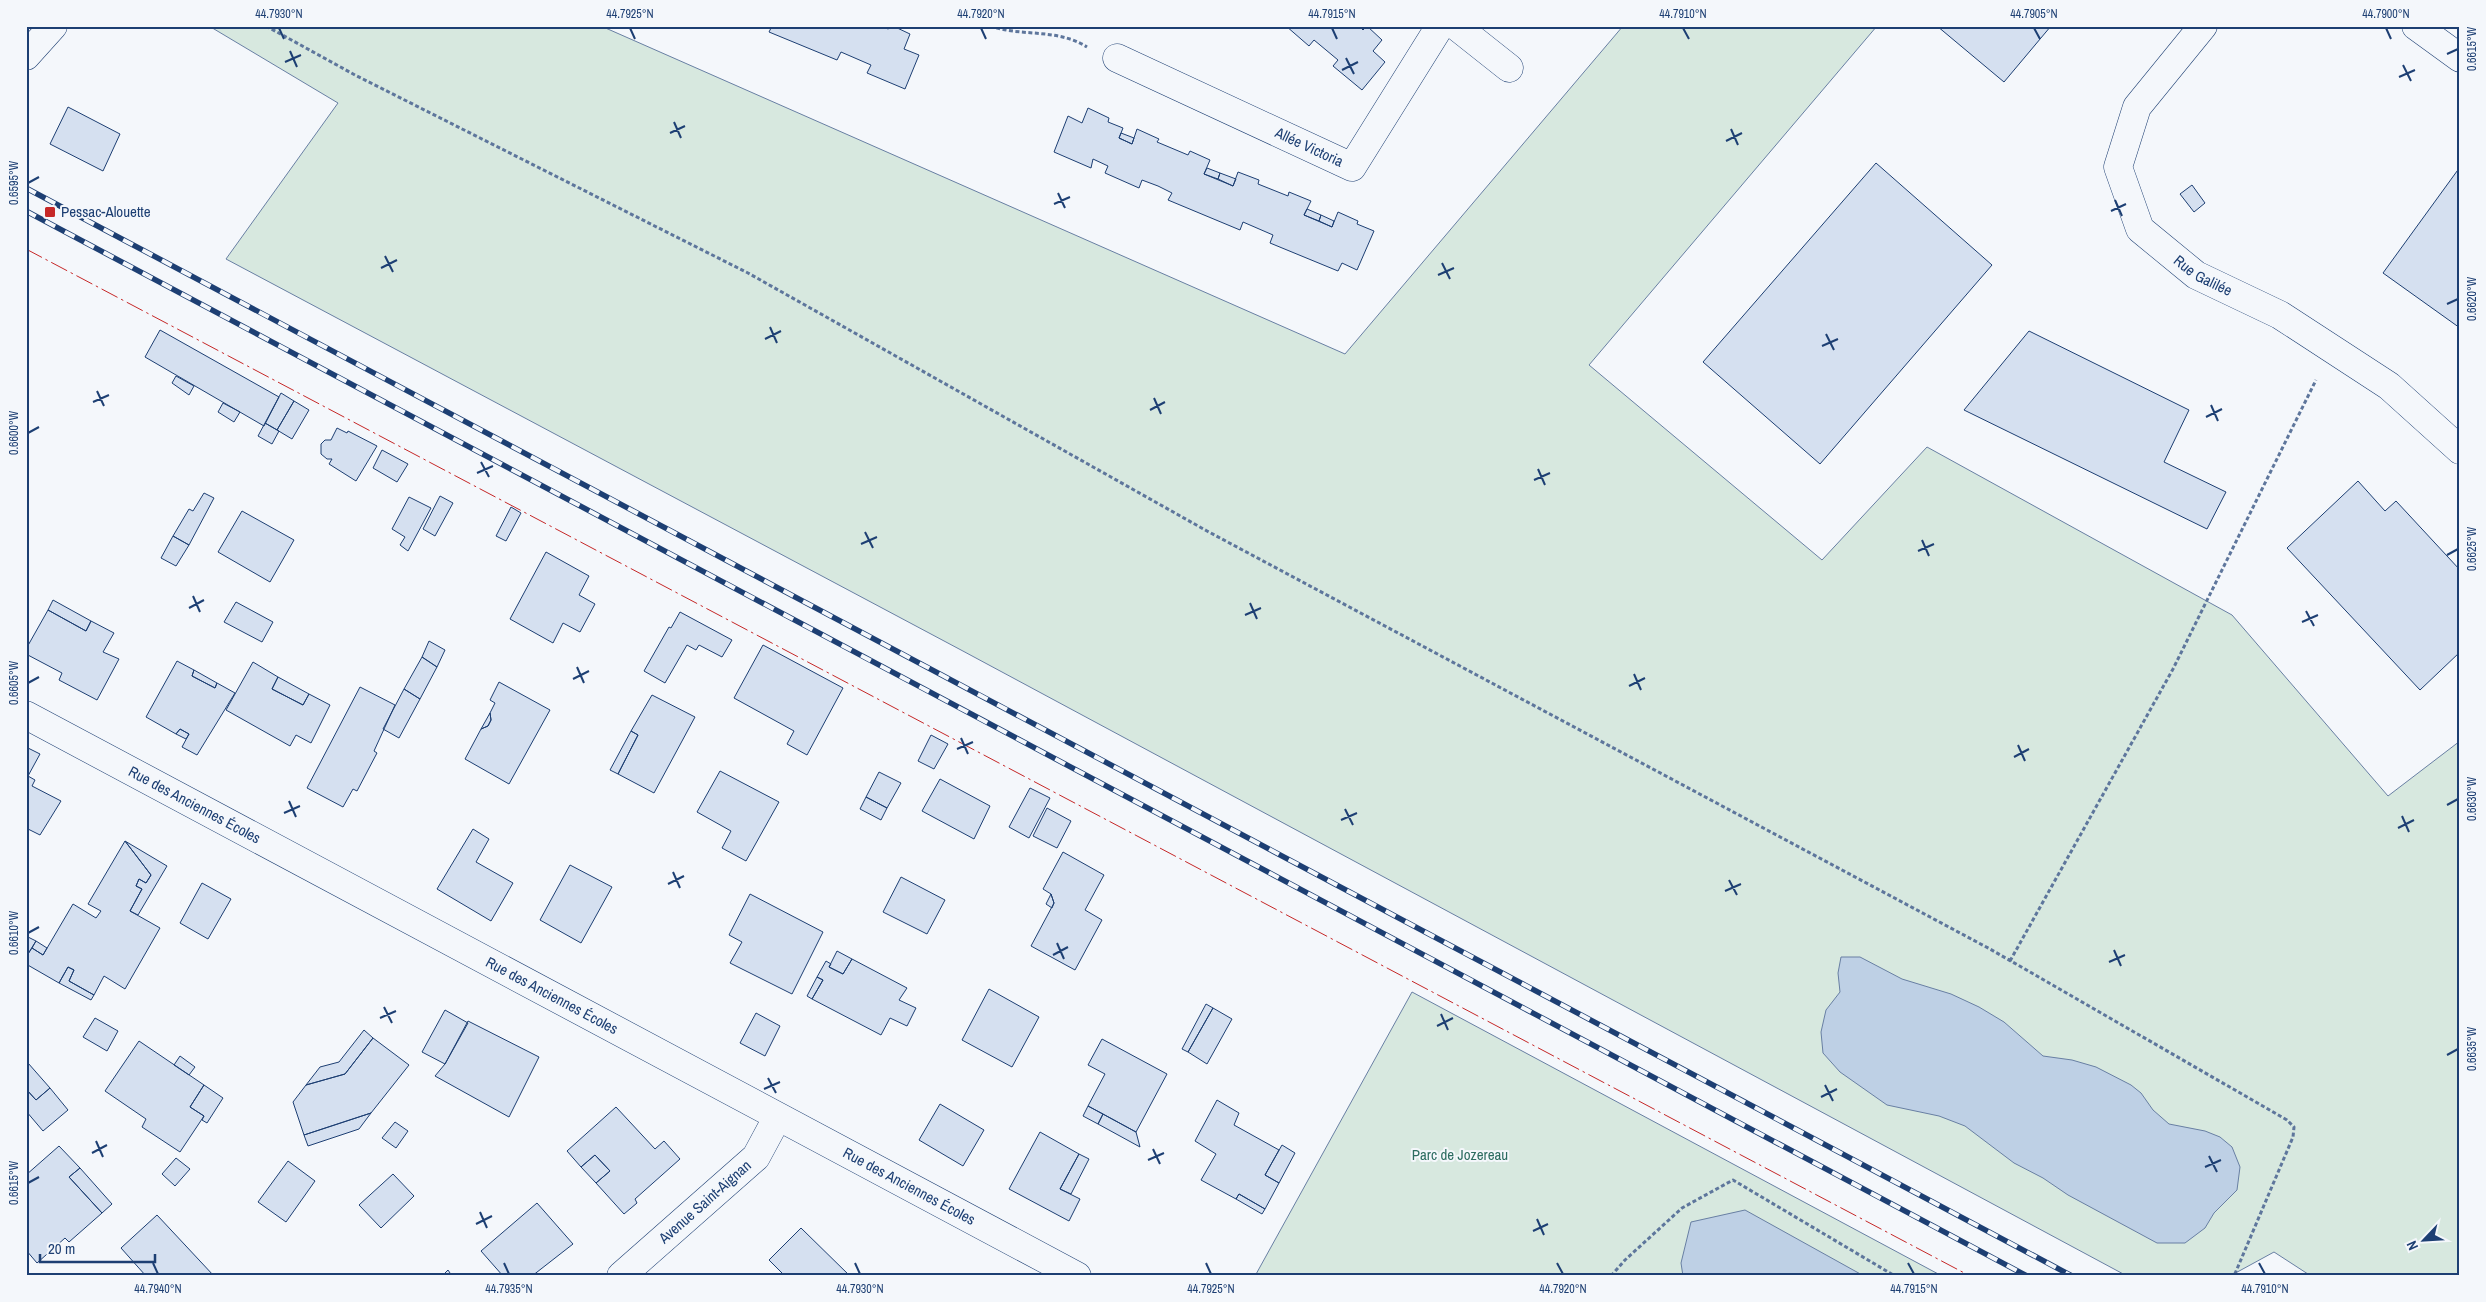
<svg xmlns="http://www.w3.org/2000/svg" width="2486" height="1302" viewBox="0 0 2486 1302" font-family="'Archivo Narrow',sans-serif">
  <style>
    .green { fill: #d7e8df; stroke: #687fa3 }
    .water { fill: #bed0e5; stroke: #687fa3 }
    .building { fill: #d5e0f0; stroke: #1d3f73 }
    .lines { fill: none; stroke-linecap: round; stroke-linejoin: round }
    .street-casing { stroke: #1d3f73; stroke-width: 29 }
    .secondary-casing { stroke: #1d3f73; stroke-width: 29 }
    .path { stroke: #5e769c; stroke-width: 3; stroke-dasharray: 4 2.5; stroke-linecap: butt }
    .street { stroke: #f4f7fb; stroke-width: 28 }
    .secondary { stroke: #f4f7fb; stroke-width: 28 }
    .rail-casing { stroke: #1d3f73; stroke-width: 5.5 }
    .rail { stroke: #f4f7fb; stroke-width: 4; stroke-dasharray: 11; stroke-linecap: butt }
    .power { stroke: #c62828; stroke-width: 1; stroke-dasharray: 18 4 2.5 4; stroke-linecap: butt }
    .ticks { fill: none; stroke: #1d3f73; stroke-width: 2 }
    .poi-dot { fill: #c62828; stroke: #f4f7fb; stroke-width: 2 }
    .labels { text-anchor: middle; stroke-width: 4; stroke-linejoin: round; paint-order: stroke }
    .street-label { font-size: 15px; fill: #1d3f73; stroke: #f4f7fb }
    .poi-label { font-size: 15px; fill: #1d3f73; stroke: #f4f7fb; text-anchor: start }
    .park-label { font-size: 15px; fill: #2c6c60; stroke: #f4f7fb }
    .neatline { fill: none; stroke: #1d3f73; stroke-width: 2 }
    .ticks-label { font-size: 12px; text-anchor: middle; fill: #1d3f73 }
  </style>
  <rect width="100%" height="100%" fill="#f4f7fb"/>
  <path class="green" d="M209 26H601L1345 354 1623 26H1877L1589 365 1822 560 1927 447 2232 615 2388 796 2460 741V1276H2311L2274 1252 2230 1276H2127L961 650 226 259 338 103Z
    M1412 992 1942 1276H1255Z"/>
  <path class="water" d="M1841 957H1860L1902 979 1951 994 1979 1007 2004 1022 2043 1056 2072 1060 2096 1067 2131 1085 2141 1093 2153 1110 2169 1124 2205 1131 2220 1137 2232 1147 2240 1167 2237 1190 2214 1213 2205 1228 2185 1243H2157L2068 1195 2043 1178 2014 1163 1965 1126 1939 1116 1887 1105 1840 1072 1823 1053 1821 1032 1826 1010 1840 992 1838 973Z
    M1745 1210 1864 1276H1683L1681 1263 1691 1222Z"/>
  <path class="building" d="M772 26H882L888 29 893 26 910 34 904 49 919 55 905 89 867 73 871 65 841 52 837 60 769 32Z
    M1286 26H1359L1363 30 1367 26 1382 40 1373 51 1385 62 1362 90 1333 66 1338 60 1314 40 1309 46Z
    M1937 26H2051L2004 82Z
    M68 107 120 134 103 171 50 144Z
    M1088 108 1109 118 1108 122 1123 128 1119 138 1132 144 1137 129 1159 139 1157 142 1188 155 1190 151 1210 160 1204 174 1233 186 1238 172 1259 180 1258 184 1288 196 1289 192 1311 201 1304 215 1332 227 1338 212 1358 221 1357 224 1374 231 1357 270 1342 263 1338 271 1270 243 1273 235 1243 222 1240 230 1168 200 1172 193 1158 186 1142 180 1139 188 1105 173 1108 166 1093 159 1091 168 1054 152 1068 116 1082 123Z
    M1121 133 1134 138 1132 144 1119 138Z
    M1876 163 1992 265 1820 464 1703 362Z
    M2460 167V328L2383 273Z
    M1207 168 1220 173 1218 179 1204 174Z
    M1220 173 1236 179 1233 186 1218 179Z
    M2192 185 2205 203 2194 212 2180 194Z
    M1307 209 1321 215 1319 221 1304 215Z
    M1321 215 1334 221 1332 227 1319 221Z
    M160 330 279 397 264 426 145 357Z
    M2029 331 2189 410 2164 462 2226 492 2207 529 1964 410Z
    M176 376 194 386 189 395 172 383Z
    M281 393 294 401 277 430 265 423Z
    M294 401 309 410 292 439 277 430Z
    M223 403 240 412 234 422 218 412Z
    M265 423 279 431 272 444 258 436Z
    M337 428 347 433 348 431 377 446 356 481 329 464 332 459H327L321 454V444L325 440H331Z
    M382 450 408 464 397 482 373 468Z
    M2358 481 2385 511 2396 501 2460 570V652L2420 690 2287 548Z
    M204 493 214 498 189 545 173 536 189 509 193 511Z
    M440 496 453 503 435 536 423 529Z
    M409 497 431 508 408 551 400 545 405 537 392 529Z
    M511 507 521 513 506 541 496 536Z
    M242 511 294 540 270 582 218 552Z
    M173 536 189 545 176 566 161 558Z
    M546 552 589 576 579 595 595 604 580 632 563 623 553 643 510 619Z
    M53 600 91 621 86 631 48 610Z
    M236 602 273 622 262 642 224 622Z
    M48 610 86 631 91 621 114 633 103 652 119 659 97 700 59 680 62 673 26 654V649Z
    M680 612 732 640 722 657 699 645 696 650 687 645 665 683 644 671 669 627 671 628Z
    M429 641 445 650 437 667 422 657Z
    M763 645 843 688 807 755 787 744 794 731 734 698Z
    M422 657 437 667 420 699 404 689Z
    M177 661 194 670 192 676 215 688 217 683 235 693 197 755 182 747 189 734 180 729 176 734 146 717Z
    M253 662 278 677 272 689 303 705 309 694 330 705 311 743 296 735 290 746 226 710Z
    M194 670 217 683 215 688 192 676Z
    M278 677 309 694 303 705 272 689Z
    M499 682 550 710 509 784 465 759 481 729 488 726 491 720 490 713 495 703 490 700Z
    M360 687 395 705 374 751 377 753 357 791 353 789 343 807 307 788Z
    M404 689 420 699 399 738 383 729Z
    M652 695 695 717 654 793 618 774 638 735 631 731Z
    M490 713 491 720 488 726 481 729Z
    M180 729 189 734 186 739 176 734Z
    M631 731 638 735 618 774 610 770Z
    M931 735 948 744 934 769 918 761Z
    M26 747 40 754 28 776 35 780 32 786 61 801 40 835 26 828Z
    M720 771 779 802 746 861 722 848 731 831 697 812Z
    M879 772 901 783 887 808 866 797Z
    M940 779 990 806 974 839 922 811Z
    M1030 788 1050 798 1029 838 1009 827Z
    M866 797 887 808 881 820 860 809Z
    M1047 808 1071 821 1057 848 1033 836Z
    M473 829 489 839 476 862 513 883 491 921 437 889Z
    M125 841 151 875 146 883 139 879 136 886 142 889 130 911 160 928 125 989 104 976 94 995 69 981 74 970 68 967 59 983 26 964V957L32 948 43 955 73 904 96 918 101 911 88 904Z
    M125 841 167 866 138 915 130 911 142 889 136 886 139 879 146 883 151 875Z
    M1063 852 1104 875 1085 910 1102 920 1075 970 1031 946 1054 903 1051 894 1043 889Z
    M570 865 612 887 581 943 540 920Z
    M901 877 945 900 927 934 883 912Z
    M202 883 231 899 208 939 180 923Z
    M750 894 823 932 792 994 730 963 742 942 729 935Z
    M1051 894 1054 903 1052 908 1046 904Z
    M26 936 36 941 26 957Z
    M36 941 47 948 43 955 32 948Z
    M837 951 852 959 843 974 829 967Z
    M852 959 907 988 899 1000 916 1008 907 1026 890 1018 881 1035 812 999 823 980 817 977 826 961 831 964 829 967 843 974Z
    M68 967 74 970 69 981 94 995 91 1000 59 983Z
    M817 977 823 980 812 999 807 996Z
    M989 989 1039 1017 1012 1067 962 1040Z
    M1206 1004 1213 1008 1188 1052 1182 1049Z
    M1213 1008 1232 1019 1207 1064 1188 1052Z
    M445 1010 468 1023 445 1064 422 1052Z
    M756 1013 780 1026 765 1056 740 1043Z
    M95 1018 118 1031 107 1051 83 1037Z
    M468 1021 539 1057 509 1117 435 1076 445 1064Z
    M364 1030 373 1038 345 1074 306 1085 320 1067 339 1062Z
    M373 1038 409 1065 371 1113 304 1135 293 1102 306 1085 345 1074Z
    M1102 1039 1167 1074 1136 1132 1088 1106 1105 1074 1088 1065Z
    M139 1041 204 1085 190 1107 204 1116 180 1152 142 1127 146 1119 105 1091Z
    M180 1056 195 1067 189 1075 174 1065Z
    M28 1063 50 1088 36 1100 26 1089V1065Z
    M204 1085 223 1098 207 1123 202 1120 204 1116 190 1107Z
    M50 1088 68 1110 43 1131 26 1111V1089L36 1100Z
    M1217 1100 1239 1113 1234 1125 1279 1150 1265 1175 1279 1183 1265 1209 1239 1194 1236 1199 1201 1180 1216 1154 1195 1141Z
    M940 1104 984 1130 963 1166 919 1140Z
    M1088 1106 1103 1114 1098 1124 1083 1116Z
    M616 1107 655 1149 664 1141 680 1159 635 1199 637 1203 624 1214 596 1183 610 1171 595 1155 581 1167 567 1151Z
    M371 1113 359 1129 308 1146 304 1135Z
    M1103 1114 1136 1132 1140 1147 1098 1124Z
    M395 1122 408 1131 396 1148 382 1138Z
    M1040 1132 1079 1154 1060 1189 1080 1199 1069 1221 1009 1189Z
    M1282 1145 1295 1153 1279 1183 1265 1175Z
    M59 1146 80 1168 69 1177 102 1213 69 1242 65 1238 37 1263 26 1250V1175Z
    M1079 1154 1089 1159 1071 1194 1060 1189Z
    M595 1155 610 1171 596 1183 581 1167Z
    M176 1158 190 1169 175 1186 162 1174Z
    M288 1161 315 1181 286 1222 258 1202Z
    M80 1168 112 1204 102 1213 69 1177Z
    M393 1174 414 1196 381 1228 359 1205Z
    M1239 1194 1265 1209 1262 1214 1236 1199Z
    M537 1203 573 1244 532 1276H503L481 1251Z
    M157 1215 214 1276H146L121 1248Z
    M801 1228 850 1276H785L769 1260Z
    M448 1270 452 1276H442Z"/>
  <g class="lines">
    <defs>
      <g id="street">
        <path d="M1456 26 1509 68"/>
        <path id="s1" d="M2203 26 2137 107 2118 167 2140 229 2196 275 2280 315 2389 386 2460 450"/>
        <path d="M26 56 53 26"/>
        <path id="s2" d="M1117 58 1352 167 1440 26"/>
        <path id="s3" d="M26 715 1077 1276"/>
        <path id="s4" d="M621 1276 756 1157 777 1118"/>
      </g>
      <path id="secondary" d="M2416 26 2460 58"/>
    </defs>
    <use href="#street" class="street-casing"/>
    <use href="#secondary" class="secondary-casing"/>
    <path class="path" d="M266 26 355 75 748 273 1207 531 1990 949 2287 1120 2294 1127 2293 1137 2234 1276
      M990 26C1022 37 1057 28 1087 47
      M2010 961 2173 669 2316 380
      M1611 1276 1625 1260 1682 1208 1733 1180 1895 1276"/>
    <use href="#street" class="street"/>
    <use href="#secondary" class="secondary"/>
    <defs>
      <path id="rail" d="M26 188 2072 1276
        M26 211 2027 1276"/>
    </defs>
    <use href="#rail" class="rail-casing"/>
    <use href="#rail" class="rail"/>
    <path class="power" d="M26 249 1970 1276"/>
  </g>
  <path class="ticks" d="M279 28 284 39M630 28 635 39M981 28 986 39M1332 28 1337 39M1683 28 1689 39M2034 28 2040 39M2386 28 2391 39M290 51 297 67M2447 54 2458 49M1346 58 1354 74M285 62 301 55M2403 65 2411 81M1342 70 1358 62M2399 77 2415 70M674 122 681 138M1731 129 1738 145M670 133 685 126M1726 141 1742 133M28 183 39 177M1058 193 1065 208M2115 200 2122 216M1054 204 1070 197M2111 211 2126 204M385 256 393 272M1442 263 1450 279M381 268 397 260M1438 275 1454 268M2447 304 2458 299M770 327 777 343M1826 334 1834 350M765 339 781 331M1822 346 1838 339M97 391 104 406M1154 398 1161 414M93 402 109 395M2211 405 2218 421M1150 410 1165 402M2206 417 2222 409M28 433 39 427M481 462 489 477M1538 469 1545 485M477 473 493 466M1534 480 1550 473M865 532 873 548M1922 540 1929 556M861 544 877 537M1918 551 1934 544M2447 555 2458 549M193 596 200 612M1250 603 1257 619M189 608 204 600M2306 611 2314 626M1245 615 1261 608M2302 622 2318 615M577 667 584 683M1634 674 1641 690M573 679 589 671M28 683 39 677M1629 686 1645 678M961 738 968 754M2018 745 2025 761M957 749 973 742M2014 757 2029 749M289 801 296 817M2447 805 2458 799M1345 809 1353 825M284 813 300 806M2402 816 2409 832M1341 820 1357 813M2398 828 2414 820M673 872 680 888M1729 880 1737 895M668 884 684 876M1725 891 1741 884M28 933 39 927M1057 943 1064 959M2114 950 2121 966M1053 955 1068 947M2109 962 2125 955M384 1007 392 1023M1441 1014 1448 1030M380 1018 396 1011M1437 1026 1453 1018M2447 1055 2458 1049M768 1078 776 1093M1825 1085 1833 1101M764 1089 780 1082M1821 1097 1837 1089M96 1141 103 1157M1153 1149 1160 1164M92 1153 107 1145M2209 1156 2217 1172M1148 1160 1164 1153M2205 1167 2221 1160M28 1183 39 1177M480 1212 487 1228M1537 1219 1544 1235M476 1224 492 1216M1533 1231 1548 1224M153 1263 158 1274M504 1263 509 1274M855 1263 860 1274M1206 1263 1211 1274M1557 1263 1563 1274M1908 1263 1914 1274M2259 1263 2265 1274"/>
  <rect class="poi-dot" x="44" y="206" width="12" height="12" rx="2.5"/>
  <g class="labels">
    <g class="street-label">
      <text dy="5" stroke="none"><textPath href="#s2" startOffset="212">Allée Victoria</textPath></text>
      <text dy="5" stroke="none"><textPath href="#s1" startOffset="312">Rue Galilée</textPath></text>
      <text dy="5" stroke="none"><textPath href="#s3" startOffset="191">Rue des Anciennes Écoles</textPath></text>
      <text dy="5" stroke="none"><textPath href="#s3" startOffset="596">Rue des Anciennes Écoles</textPath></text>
      <text dy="5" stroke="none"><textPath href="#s3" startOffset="1001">Rue des Anciennes Écoles</textPath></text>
      <text dy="5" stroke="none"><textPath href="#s4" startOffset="112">Avenue Saint-Aignan</textPath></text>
    </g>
    <g class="poi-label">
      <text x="61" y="217">Pessac-Alouette</text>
    </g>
    <g class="park-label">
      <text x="1460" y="1160">Parc de Jozereau</text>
    </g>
  </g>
  <rect width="2486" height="1302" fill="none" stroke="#f4f7fb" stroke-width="55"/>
  <g transform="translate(2424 1240) rotate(245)" stroke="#f4f7fb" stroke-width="4" paint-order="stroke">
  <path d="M0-4L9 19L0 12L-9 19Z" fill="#1d3f73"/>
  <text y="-8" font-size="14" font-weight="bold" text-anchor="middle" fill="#1d3f73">N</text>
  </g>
  <path d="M40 1254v8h115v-8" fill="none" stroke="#1d3f73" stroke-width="2.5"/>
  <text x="48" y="1254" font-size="15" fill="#1d3f73" stroke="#f4f7fb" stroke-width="4" paint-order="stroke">20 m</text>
  <rect x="28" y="28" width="2430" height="1246" class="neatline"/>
  <g class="ticks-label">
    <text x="279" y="18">44.7930°N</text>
    <text x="630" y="18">44.7925°N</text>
    <text x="981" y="18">44.7920°N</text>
    <text x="1332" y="18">44.7915°N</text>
    <text x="1683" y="18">44.7910°N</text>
    <text x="2034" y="18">44.7905°N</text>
    <text x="2386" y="18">44.7900°N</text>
    <text transform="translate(2472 49) rotate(-90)" y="4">0.6615°W</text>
    <text transform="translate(14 183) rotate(-90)" y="4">0.6595°W</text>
    <text transform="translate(2472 299) rotate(-90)" y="4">0.6620°W</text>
    <text transform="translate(14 433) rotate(-90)" y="4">0.6600°W</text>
    <text transform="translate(2472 549) rotate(-90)" y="4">0.6625°W</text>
    <text transform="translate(14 683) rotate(-90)" y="4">0.6605°W</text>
    <text transform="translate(2472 799) rotate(-90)" y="4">0.6630°W</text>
    <text transform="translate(14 933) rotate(-90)" y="4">0.6610°W</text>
    <text transform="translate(2472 1049) rotate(-90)" y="4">0.6635°W</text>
    <text transform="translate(14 1183) rotate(-90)" y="4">0.6615°W</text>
    <text x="158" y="1293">44.7940°N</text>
    <text x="509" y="1293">44.7935°N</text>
    <text x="860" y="1293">44.7930°N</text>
    <text x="1211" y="1293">44.7925°N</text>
    <text x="1563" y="1293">44.7920°N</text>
    <text x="1914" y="1293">44.7915°N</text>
    <text x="2265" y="1293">44.7910°N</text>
  </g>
</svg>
